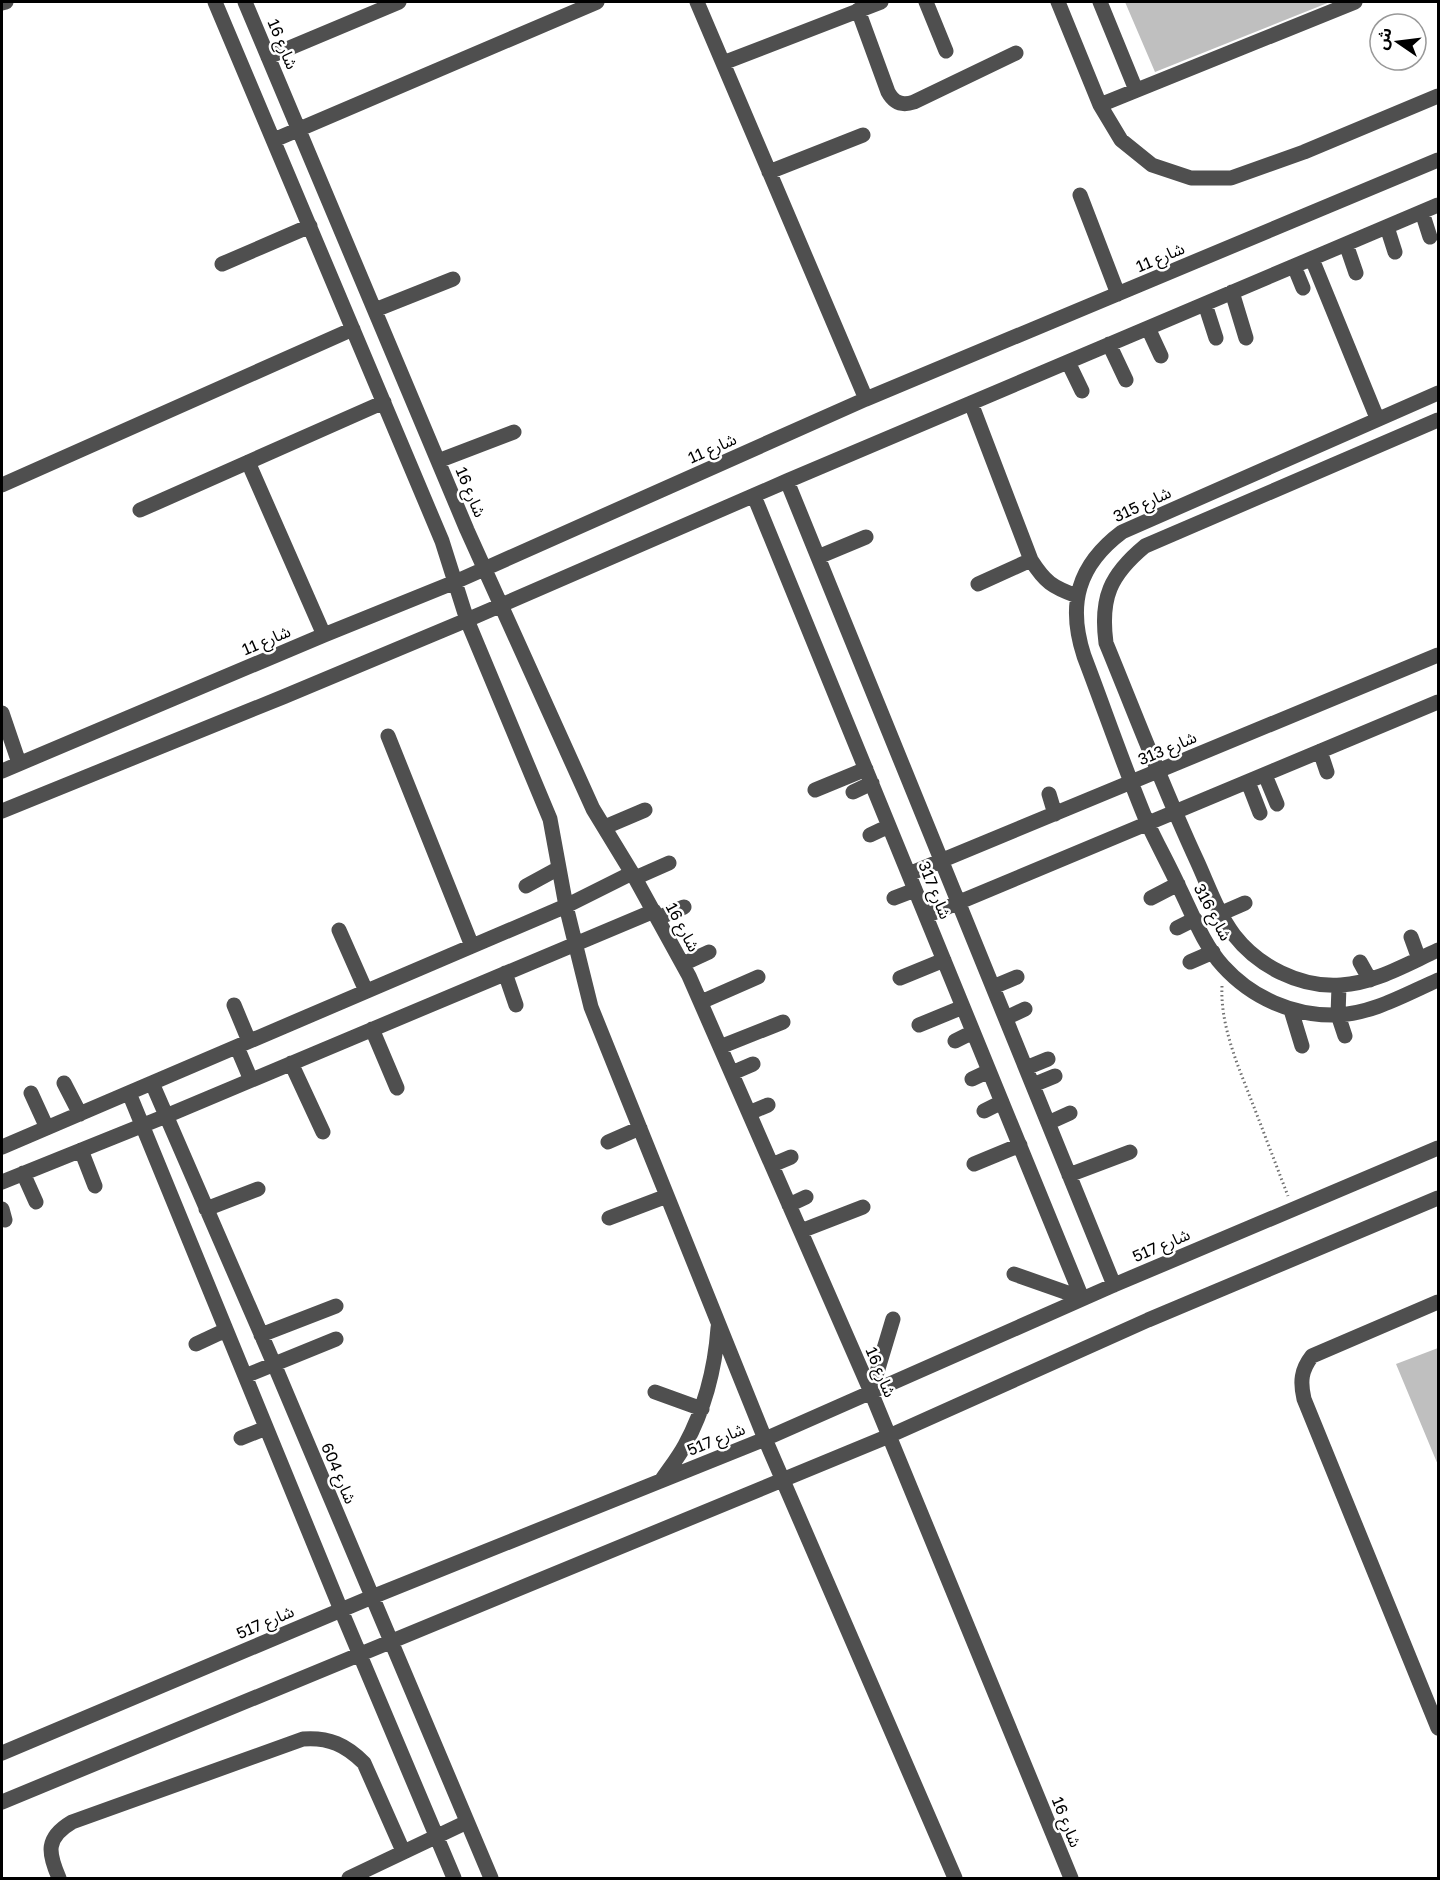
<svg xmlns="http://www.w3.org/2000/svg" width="1440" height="1880" viewBox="0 0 1440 1880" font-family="'Golos Text','Noto Sans Arabic',sans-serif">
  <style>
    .building { fill: #bfbfbf }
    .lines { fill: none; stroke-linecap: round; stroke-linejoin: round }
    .path { stroke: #717171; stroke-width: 3; stroke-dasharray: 1.5 3; stroke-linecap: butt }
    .minor { stroke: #4f4f4f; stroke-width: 15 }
    .labels { text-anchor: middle; stroke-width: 5; stroke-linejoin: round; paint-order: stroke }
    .street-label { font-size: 16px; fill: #000; stroke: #fff }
  </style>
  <rect width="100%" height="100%" fill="#fff"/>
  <path class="building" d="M1125 2H1330L1155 72Z
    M1438 1348V1465L1396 1364Z"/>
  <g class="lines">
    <path class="path" d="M1222 986C1220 1025 1238 1066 1252 1102 1264 1133 1276 1165 1288 1196"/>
    <path class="minor" d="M215 2 442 541 467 620 550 819 566 906 591 1007 765 1439 955 1878
      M245 2 467 530 593 809 635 878 689 976 871 1392 1071 1878
      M697 2 866 399
      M926 2 946 51
      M1058 2 1100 105 1121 140 1152 165 1191 178H1231L1304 152 1438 96
      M1100 2 1136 90
      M2 3 6 2
      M858 10 888 92C894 103 902 106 914 102L1016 53
      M268 57 399 2
      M723 63 881 2
      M1100 105 1355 2
      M274 140 597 2
      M769 172 863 135
      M1080 195 1118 294
      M1422 212 1430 237
      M1387 227 1395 252
      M1346 244 1356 273
      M1312 259 1377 418
      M222 264 310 226
      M1294 266 1303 288
      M1232 292 1246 338
      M1205 304 1216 338
      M375 310 453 279
      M1148 328 1161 356
      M1109 344 1126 380
      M1068 362 1082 391
      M1438 393 1122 532C1078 565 1067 604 1084 656 1105 711 1124 767 1147 822 1157 844 1169 865 1179 887 1192 913 1203 944 1223 966 1252 998 1293 1016 1336 1015 1372 1014 1406 994 1438 980
      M971 403 1031 560C1045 582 1052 587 1077 596
      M1438 420 1145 546C1110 575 1100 598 1106 643 1136 716 1164 790 1197 861 1208 885 1218 914 1234 935 1258 966 1300 988 1341 985 1375 983 1407 964 1438 950
      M438 461 514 432
      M248 462 324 635
      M787 481 1114 1285
      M2 485 353 329
      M754 496 1082 1298
      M140 510 384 402
      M818 557 866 537
      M978 584 1031 560
      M2 713 19 763
      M388 736 472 946
      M1320 751 1327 772
      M2 771 324 635 455 582 866 399 1438 160
      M1265 775 1277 804
      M1248 782 1260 813
      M815 790 866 769
      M853 792 872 783
      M1049 794 1055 814
      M2 811 283 697 467 620 787 481 1438 205
      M605 827 645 810
      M870 835 889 826
      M909 874 1438 655
      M635 878 669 863
      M526 886 559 868
      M894 898 915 890
      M1151 898 1178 884
      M1222 913 1245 903
      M926 916 1438 702
      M658 918 684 907
      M1177 928 1195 919
      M339 930 366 991
      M1411 937 1419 959
      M1190 962 1213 952
      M1360 962 1370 980
      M683 964 709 952
      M505 973 516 1005
      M900 978 944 960
      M1339 986 1338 1015 1345 1036
      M993 987 1017 977
      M701 1002 758 977
      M234 1005 249 1041
      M1291 1010 1302 1046
      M1006 1018 1025 1009
      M919 1025 963 1007
      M372 1029 397 1088
      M955 1041 973 1032
      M237 1047 251 1080
      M720 1047 783 1022
      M291 1063 323 1132
      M1026 1068 1048 1059
      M732 1073 753 1064
      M972 1079 989 1071
      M64 1083 80 1114
      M152 1083 274 1364 491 1878
      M1033 1085 1055 1076
      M31 1093 47 1128
      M129 1093 341 1610 454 1878
      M984 1111 1002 1102
      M749 1113 768 1105
      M1048 1123 1070 1113
      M608 1142 640 1128
      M2 1147 566 906 632 873
      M81 1150 95 1186
      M974 1164 1020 1145
      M772 1165 791 1157
      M23 1173 36 1202
      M1069 1175 1130 1152
      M2 1182 166 1116 654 911
      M789 1205 806 1197
      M2 1209 5 1220
      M206 1209 258 1189
      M609 1218 667 1196
      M801 1231 863 1207
      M1014 1274 1082 1298
      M1438 1302 1312 1356C1301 1370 1300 1382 1304 1399L1438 1728
      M261 1335 336 1306
      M196 1344 226 1330
      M245 1376 336 1339
      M655 1392 702 1409
      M871 1392 893 1319
      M241 1438 266 1428
      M661 1481C669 1469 678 1458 685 1445 705 1408 715 1369 718 1328
      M2 1753 372 1597 765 1439 1114 1285 1438 1148
      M2 1802 889 1436 1148 1320 1438 1198
      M59 1878C48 1853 45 1838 72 1822L303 1739C329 1737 346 1745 364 1763L403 1851
      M349 1878 467 1822"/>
  </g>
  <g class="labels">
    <g class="street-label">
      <text transform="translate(283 44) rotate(67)" y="6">شارع 16</text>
      <text transform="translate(1160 257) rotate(-23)" y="6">شارع 11</text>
      <text transform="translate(712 448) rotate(-24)" y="6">شارع 11</text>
      <text transform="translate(471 492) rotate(67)" y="6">شارع 16</text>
      <text transform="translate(1142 504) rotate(-25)" y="6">شارع 315</text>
      <text transform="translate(266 640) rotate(-23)" y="6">شارع 11</text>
      <text transform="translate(1167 748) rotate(-23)" y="6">شارع 313</text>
      <text transform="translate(935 890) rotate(68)" y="6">شارع 317</text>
      <text transform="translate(1213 912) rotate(62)" y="6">شارع 316</text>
      <text transform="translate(683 927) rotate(62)" y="6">شارع 16</text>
      <text transform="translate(1161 1245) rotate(-23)" y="6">شارع 517</text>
      <text transform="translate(881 1372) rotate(67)" y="6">شارع 16</text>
      <text transform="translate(716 1439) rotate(-22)" y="6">شارع 517</text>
      <text transform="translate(339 1473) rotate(67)" y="6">شارع 604</text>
      <text transform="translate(265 1622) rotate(-23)" y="6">شارع 517</text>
      <text transform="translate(1067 1822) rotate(68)" y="6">شارع 16</text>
    </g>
  </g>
  <rect width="1440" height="1880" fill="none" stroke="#000000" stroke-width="6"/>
  <g transform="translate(1398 42) rotate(284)"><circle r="28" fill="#ffffff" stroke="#999999" stroke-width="1.5"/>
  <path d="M0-4.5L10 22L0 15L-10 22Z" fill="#000000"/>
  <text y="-9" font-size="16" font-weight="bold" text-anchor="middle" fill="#000000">ش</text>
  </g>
</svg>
